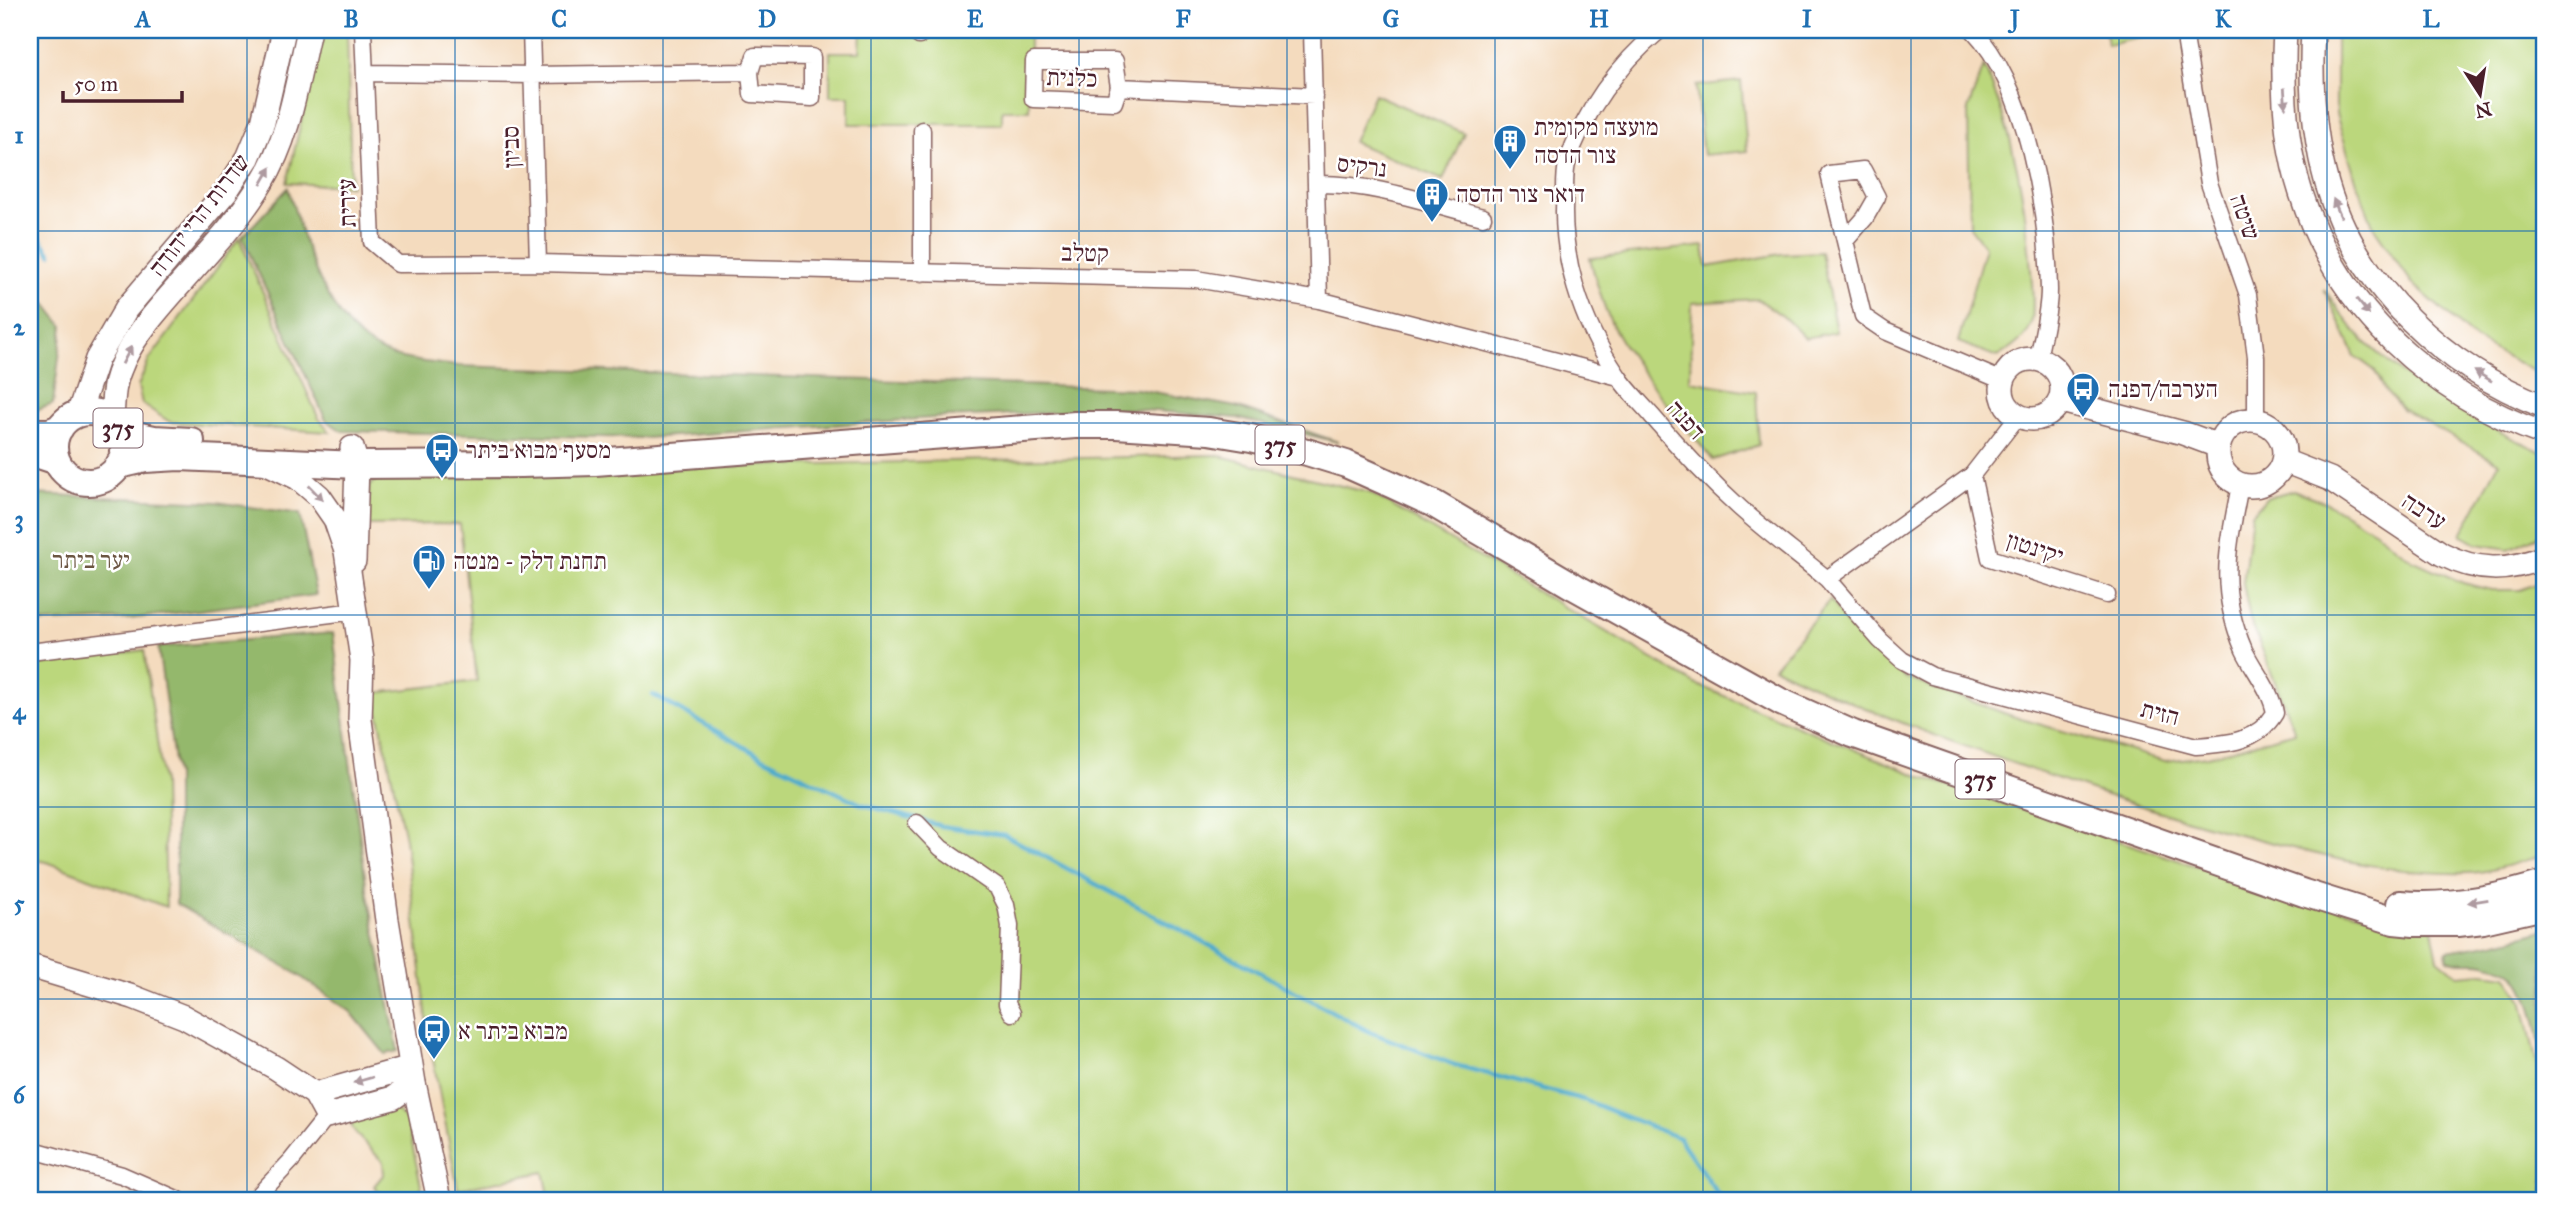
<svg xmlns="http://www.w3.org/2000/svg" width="2574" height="1230" viewBox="0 0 2574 1230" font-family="'IM FELL Great Primer','Frank Ruhl Libre',serif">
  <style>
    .green { fill: #bbd77c; stroke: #827b54; stroke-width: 2 }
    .forest { fill: #94b86c; stroke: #6f6c4c; stroke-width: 2 }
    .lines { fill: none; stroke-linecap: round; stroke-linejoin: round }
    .stream { stroke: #4eabcc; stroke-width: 4.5 }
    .street-casing { stroke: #86615e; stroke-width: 19 }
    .secondary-casing { stroke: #86615e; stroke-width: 26 }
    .primary-casing { stroke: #86615e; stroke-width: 30 }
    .street { stroke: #fff; stroke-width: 16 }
    .secondary { stroke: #fff; stroke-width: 23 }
    .primary { stroke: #fff; stroke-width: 26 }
    .oneway { fill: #ae9aa0 }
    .grid { fill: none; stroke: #1f6fb2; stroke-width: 2; stroke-opacity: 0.55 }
    .labels { text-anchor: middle; stroke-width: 5; stroke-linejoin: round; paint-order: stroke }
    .shield { fill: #fff; stroke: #80626b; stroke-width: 2 }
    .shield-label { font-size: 23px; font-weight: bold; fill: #4a1f2b }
    .street-label { font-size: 24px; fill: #4a1f2b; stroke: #fff }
    .poi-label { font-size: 24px; fill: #4a1f2b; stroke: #fff; text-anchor: start }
    .park-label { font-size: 24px; fill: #6c5643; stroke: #fff }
    .neatline { fill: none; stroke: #1f6fb2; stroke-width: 2.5 }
    .grid-label { font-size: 23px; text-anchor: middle; font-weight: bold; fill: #1f6fb2 }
  </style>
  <rect width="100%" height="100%" fill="#fff"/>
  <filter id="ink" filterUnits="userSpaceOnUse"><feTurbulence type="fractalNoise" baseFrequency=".0143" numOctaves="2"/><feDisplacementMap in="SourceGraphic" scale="14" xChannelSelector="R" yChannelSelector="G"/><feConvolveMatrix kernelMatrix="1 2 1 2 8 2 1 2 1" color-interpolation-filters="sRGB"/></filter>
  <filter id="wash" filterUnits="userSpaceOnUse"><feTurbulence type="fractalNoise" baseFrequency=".00686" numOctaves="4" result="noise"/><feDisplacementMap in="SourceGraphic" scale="28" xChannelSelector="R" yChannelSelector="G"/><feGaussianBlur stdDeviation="1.57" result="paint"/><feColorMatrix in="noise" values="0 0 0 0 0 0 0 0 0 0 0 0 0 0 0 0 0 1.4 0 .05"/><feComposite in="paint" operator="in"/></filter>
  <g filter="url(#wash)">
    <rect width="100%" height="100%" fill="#f4dbbe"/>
    <path class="green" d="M322 30H347L351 186 287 183Z
      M861 30H1029V110H1002V124H849V96H830V52H860Z
      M2105 30H2162V33L2107 45Z
      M2336 30H2544V377L2476 340 2412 283 2374 228 2357 183 2336 114Z
      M1984 66C2014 134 2025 197 2031 270 2032 284 2035 311 2031 324 2026 340 2010 349 1997 357L1958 342 1985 247 1970 227 1968 109Z
      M1741 81 1747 151 1703 155 1696 86Z
      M1374 94 1464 133 1443 180 1353 142Z
      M239 238 318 417 330 432 170 422 142 404 138 386 149 360Z
      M1704 246 1707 267 1781 254 1821 252 1836 332 1805 338 1784 317 1758 299 1692 303 1690 381 1756 392 1759 445 1713 460C1679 419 1641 376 1615 330 1603 308 1596 282 1590 258Z
      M2324 289C2336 305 2348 325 2363 340 2412 387 2482 425 2544 453V533L2509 549 2477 544 2461 535 2499 463 2402 409 2386 392 2374 370 2355 356Z
      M1216 455 1370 493 1695 684 1919 776 2298 899 2432 929 2438 959 2458 975 2483 973 2507 976 2522 999 2537 1065 2544 1084V1200H550L544 1172 458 1189 430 1044 405 839 374 693 477 681 460 524 368 525 369 486 384 474Z
      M2293 490 2325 502 2375 531 2412 560 2463 583 2492 590H2520L2544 581V855C2521 861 2490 873 2467 873 2401 875 2337 860 2273 843 2210 827 2148 809 2085 788 1979 752 1874 716 1774 667L1830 600 1850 628 1906 678 2018 718 2165 761 2208 756 2295 732 2250 619 2243 583 2252 514 2266 498Z
      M144 650 163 782 166 907 47 862 30 859V666Z
      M395 1110 407 1120 424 1200H387L374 1186 384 1174 383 1162 356 1134 351 1125 358 1117Z"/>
    <path class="forest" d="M288 188C305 245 329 337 394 356 414 362 437 363 458 366L1137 389 1236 407 1338 442 1237 418 1132 409 947 417 645 438 342 431 326 420 242 237Z
      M30 283 63 326 53 404 30 413Z
      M30 494 216 502 300 514 316 595 129 619 30 623Z
      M333 633 366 884 398 1051 385 1054 351 1012 294 972 176 904V775L158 647Z
      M2544 930V1068C2540 1043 2532 988 2511 972 2505 968 2492 965 2485 963 2472 960 2463 965 2448 959L2447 951 2494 943Z"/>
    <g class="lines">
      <path class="stream" d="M30 224 51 254
        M653 695 764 758 861 804 941 826 1005 835 1370 1032 1455 1065 1584 1100 1679 1138 1722 1200"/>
    </g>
  </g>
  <g filter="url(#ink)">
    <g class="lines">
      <defs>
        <path id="street" d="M363 30 372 242 398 264 538 263 1196 279 1319 300 1619 377
          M531 30 538 263
          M1312 30 1319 300
          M1660 30C1619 64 1583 112 1567 164 1565 172 1565 182 1565 190 1559 255 1581 322 1618 376 1627 390 1641 403 1652 416 1679 448 1709 480 1740 508 1768 533 1798 555 1827 579L1972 475 2018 416
          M1973 30C2027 86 2048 213 2049 290 2049 312 2042 337 2038 359
          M2187 30 2186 44 2209 183 2248 295 2256 357V420
          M919 36V30
          M755 56 812 57V98L752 94 750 72Z
          M1034 61H1115L1119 87 1114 102 1033 99Z
          M365 73 532 75 750 72
          M1119 87 1314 96
          M1316 184C1374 183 1427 203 1483 217
          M1845 241 1865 218 1877 197 1863 170 1829 174 1863 316 1885 331 2003 381
          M922 273V130
          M1972 475 1990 558 2107 595
          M1827 579 1880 640 1902 660 1932 676 2196 746C2227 744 2258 742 2275 713 2271 690 2254 671 2244 650 2217 587 2228 549 2240 485
          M30 652 355 611
          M917 823 941 848 997 887 1006 905 1010 926 1007 1004 1012 1013
          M30 1149 122 1175 179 1200
          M254 1200 291 1161 327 1116"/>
        <path id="secondary" d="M2285 30C2282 84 2284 141 2301 193 2337 308 2432 395 2544 434
          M2313 30C2310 81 2313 134 2327 184 2357 286 2446 369 2544 406
          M2002 389a30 30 0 1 1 60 0a30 30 0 1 1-60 0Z
          M2061 401 2183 433 2218 446
          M78 415 97 359 126 309 227 190 248 158 263 122 284 30
          M2218 453a33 33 0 1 1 66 0a33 33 0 1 1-66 0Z
          M112 421C113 403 113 385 120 369 130 342 149 320 168 298 200 261 237 224 262 182 290 137 297 81 309 30
          M352 448 357 465 354 561
          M2284 461 2330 479 2442 554C2477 572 2508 572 2544 557
          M267 463 298 478 319 496 335 519 346 551 362 660 360 720 387 920 414 1083 439 1200
          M30 966 133 997 184 1017 276 1068 315 1094 327 1116 393 1098 414 1083
          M315 1094 411 1067"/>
        <path id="primary" d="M54 447a35 35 0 1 1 70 0a35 35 0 1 1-70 0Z
          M30 432H49L60 428
          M121 432 154 439 191 441
          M30 452 57 461
          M119 465 145 459 179 457 357 465 521 464 595 462 1075 425H1116L1209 431 1251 438 1307 452 1346 464 1393 485 1434 504 1575 587 1781 702 1853 734 2304 893 2394 921 2414 923H2458L2483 920 2544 906
          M2400 904C2449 908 2497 899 2544 884"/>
      </defs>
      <use href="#street" class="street-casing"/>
      <use href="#secondary" class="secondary-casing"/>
      <use href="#primary" class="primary-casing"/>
      <use href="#street" class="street"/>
      <use href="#secondary" class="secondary"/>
      <use href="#primary" class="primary"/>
    </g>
    <defs><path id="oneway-solid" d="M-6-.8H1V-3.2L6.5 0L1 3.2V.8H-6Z" transform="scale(1.75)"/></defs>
    <g class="oneway">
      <use href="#oneway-solid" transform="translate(2285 98) rotate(86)"/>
      <use href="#oneway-solid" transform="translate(266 176) rotate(-60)"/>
      <use href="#oneway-solid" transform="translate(2337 208) rotate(-113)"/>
      <use href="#oneway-solid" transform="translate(2363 307) rotate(51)"/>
      <use href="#oneway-solid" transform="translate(127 355) rotate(-62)"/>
      <use href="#oneway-solid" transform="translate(2483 376) rotate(-149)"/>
      <use href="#oneway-solid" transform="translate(316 493) rotate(46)"/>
      <use href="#oneway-solid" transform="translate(2478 901) rotate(171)"/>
      <use href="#oneway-solid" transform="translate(363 1080) rotate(164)"/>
    </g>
  </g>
  <path class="grid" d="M247 30V1200M455 30V1200M663 30V1200M871 30V1200M1079 30V1200M1287 30V1200M1495 30V1200M1703 30V1200M1911 30V1200M2119 30V1200M2327 30V1200M30 231H2544M30 423H2544M30 615H2544M30 807H2544M30 999H2544"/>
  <defs>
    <symbol id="building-pin" viewBox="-11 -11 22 30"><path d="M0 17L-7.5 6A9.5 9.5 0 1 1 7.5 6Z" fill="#1f6fb2" stroke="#fff"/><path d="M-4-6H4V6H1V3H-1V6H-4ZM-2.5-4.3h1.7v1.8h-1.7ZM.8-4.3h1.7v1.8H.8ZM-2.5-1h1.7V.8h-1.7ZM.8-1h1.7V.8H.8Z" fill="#fff"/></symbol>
    <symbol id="bus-pin" viewBox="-11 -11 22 30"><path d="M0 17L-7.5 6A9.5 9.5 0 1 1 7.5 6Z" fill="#1f6fb2" stroke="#fff"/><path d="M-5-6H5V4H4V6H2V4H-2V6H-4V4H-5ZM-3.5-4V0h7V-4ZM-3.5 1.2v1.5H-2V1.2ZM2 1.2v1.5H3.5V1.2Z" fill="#fff"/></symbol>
    <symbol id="fuel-pin" viewBox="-11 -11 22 30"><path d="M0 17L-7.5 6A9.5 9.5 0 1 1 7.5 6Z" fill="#1f6fb2" stroke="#fff"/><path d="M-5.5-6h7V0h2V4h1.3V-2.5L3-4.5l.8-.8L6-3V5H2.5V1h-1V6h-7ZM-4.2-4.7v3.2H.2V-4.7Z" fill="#fff"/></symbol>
  </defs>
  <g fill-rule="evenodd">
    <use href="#building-pin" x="1491" y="122" width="38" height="52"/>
    <use href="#building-pin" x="1413" y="175" width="38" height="52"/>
    <use href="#bus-pin" x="2064" y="370" width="38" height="52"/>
    <use href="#bus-pin" x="423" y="431" width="38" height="52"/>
    <use href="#fuel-pin" x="410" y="542" width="38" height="52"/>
    <use href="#bus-pin" x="415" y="1012" width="38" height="52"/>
  </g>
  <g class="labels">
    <g class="shield">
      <rect x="93.5" y="408.5" width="49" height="39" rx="5"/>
      <rect x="1255.5" y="425.5" width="49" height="39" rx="5"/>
      <rect x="1955.5" y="759.5" width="49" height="39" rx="5"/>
    </g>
    <g class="shield-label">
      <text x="118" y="436">375</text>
      <text x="1280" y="453">375</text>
      <text x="1980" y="787">375</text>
    </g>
    <g class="street-label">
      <text transform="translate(1072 78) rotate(2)" y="8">כלנית</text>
      <text transform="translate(511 147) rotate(-92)" y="8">סביון</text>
      <text transform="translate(1362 166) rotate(7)" y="8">נרקיס</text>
      <text transform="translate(347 203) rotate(-92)" y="8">עירית</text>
      <text transform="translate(199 215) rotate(-52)" y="8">שדרות הרי יהודה</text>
      <text transform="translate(2245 217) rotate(71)" y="8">שיטה</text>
      <text transform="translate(1085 253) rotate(1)" y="8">קטלב</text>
      <text transform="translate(1686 420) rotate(48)" y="8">דפנה</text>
      <text transform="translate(2424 511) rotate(33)" y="8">ערבה</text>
      <text transform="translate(2035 548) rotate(18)" y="8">יקינטון</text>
      <text transform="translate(2160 713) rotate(14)" y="8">הזית</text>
    </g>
    <g class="poi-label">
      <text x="1534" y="135">מועצה מקומית<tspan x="1534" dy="28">צור הדסה</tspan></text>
      <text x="1456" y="202">דואר צור הדסה</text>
      <text x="2108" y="397">הערבה/דפנה</text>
      <text x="466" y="458">מסעף מבוא ביתר</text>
      <text x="453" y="569">תחנת דלק - מנטה</text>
      <text x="458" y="1039">מבוא ביתר א</text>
    </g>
    <g class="park-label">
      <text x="91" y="568">יער ביתר</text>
    </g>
  </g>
  <rect width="2574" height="1230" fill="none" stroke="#fff" stroke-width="77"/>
  <g transform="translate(2480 94) rotate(168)" stroke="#ffffff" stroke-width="5" paint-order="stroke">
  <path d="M0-5L12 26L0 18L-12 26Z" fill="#4a1f2b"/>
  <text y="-10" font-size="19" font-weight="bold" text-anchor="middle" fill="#4a1f2b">N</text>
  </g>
  <path d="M63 91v10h119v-10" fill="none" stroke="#4a1f2b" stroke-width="3.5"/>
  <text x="74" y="91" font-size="21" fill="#4a1f2b" stroke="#ffffff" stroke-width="5" paint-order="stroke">50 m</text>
  <rect x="38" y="38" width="2498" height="1154" class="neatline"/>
  <g class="grid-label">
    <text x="143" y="27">A</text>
    <text x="351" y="27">B</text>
    <text x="559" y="27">C</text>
    <text x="767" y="27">D</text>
    <text x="975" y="27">E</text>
    <text x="1183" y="27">F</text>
    <text x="1391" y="27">G</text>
    <text x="1599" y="27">H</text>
    <text x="1807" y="27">I</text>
    <text x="2015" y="27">J</text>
    <text x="2223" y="27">K</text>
    <text x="2431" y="27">L</text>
    <text x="19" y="143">1</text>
    <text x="19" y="335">2</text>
    <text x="19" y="527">3</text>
    <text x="19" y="719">4</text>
    <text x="19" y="911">5</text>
    <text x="19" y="1103">6</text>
  </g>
</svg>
